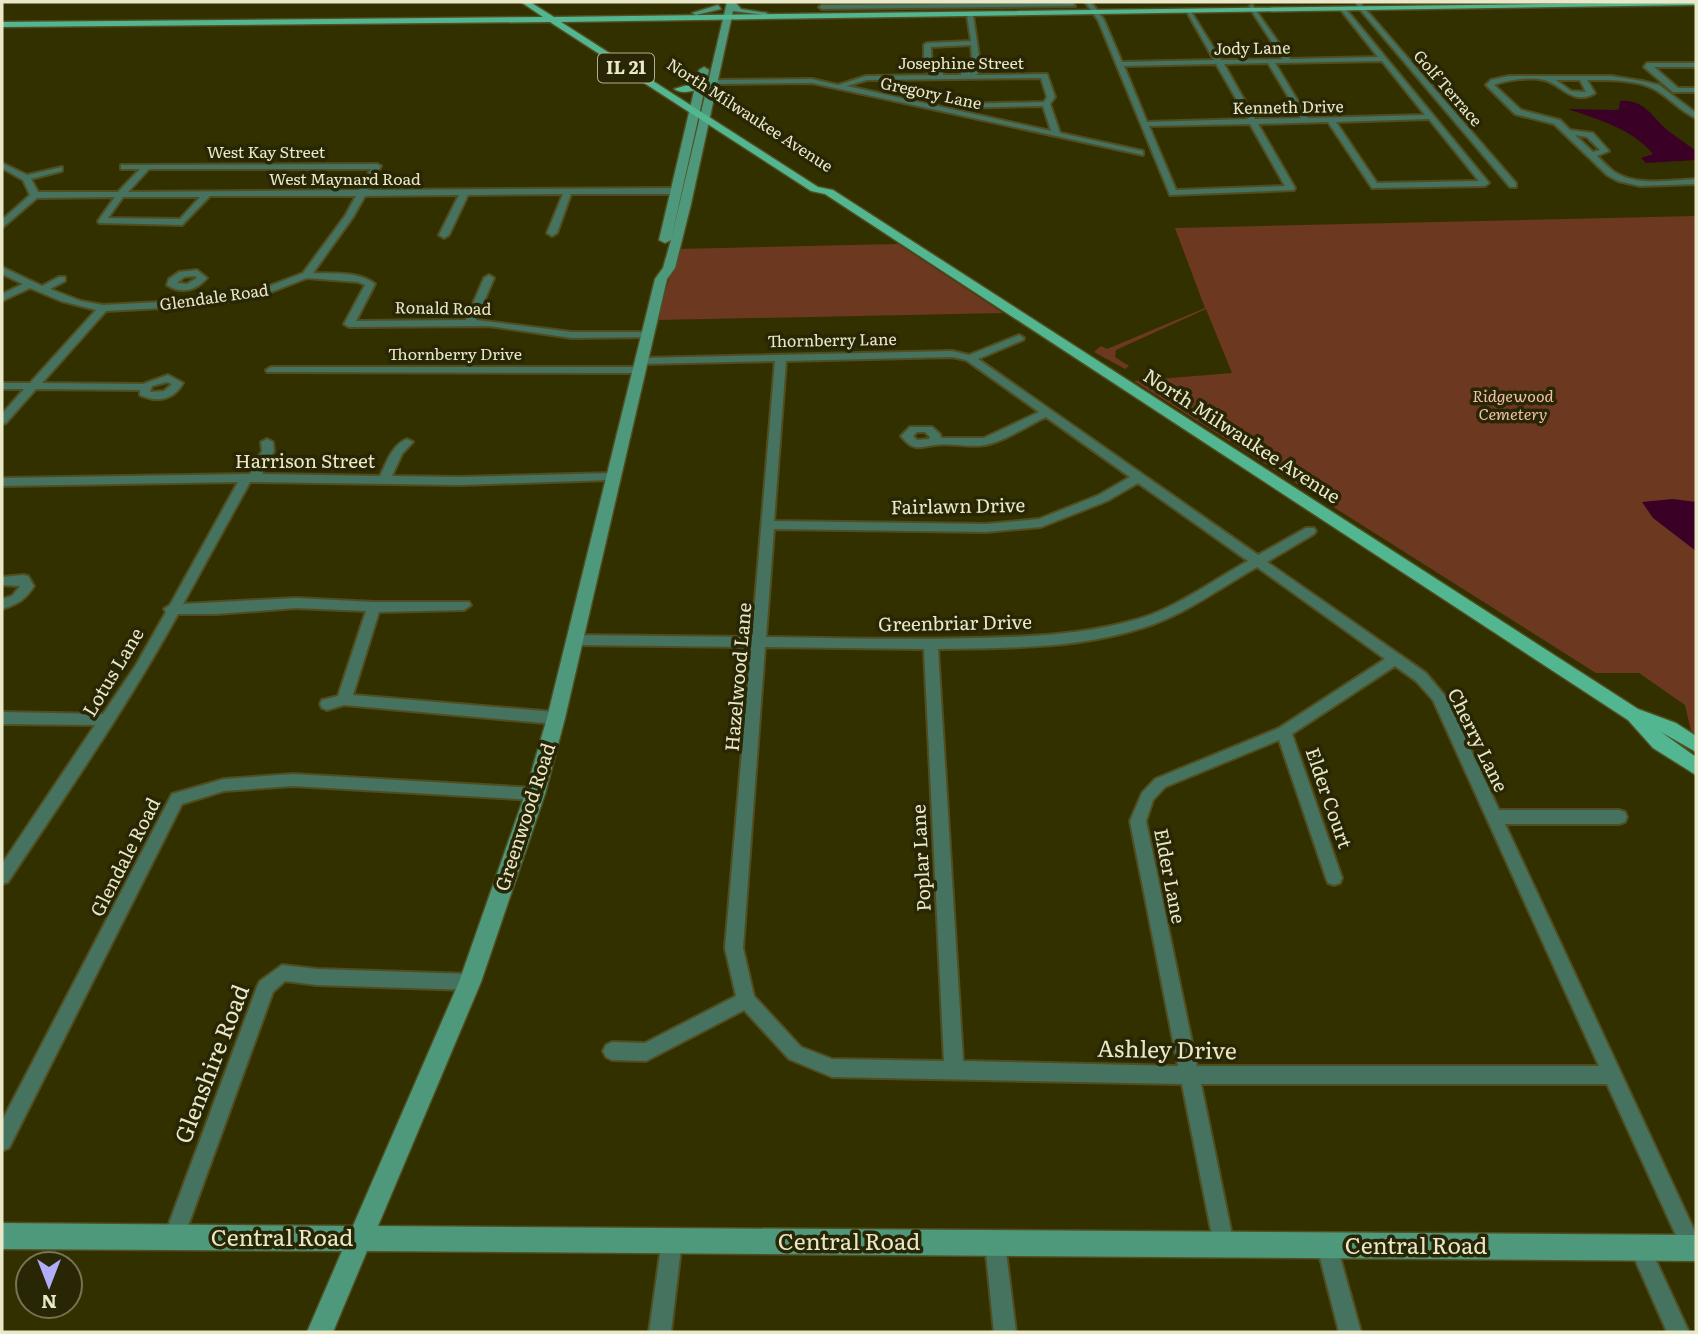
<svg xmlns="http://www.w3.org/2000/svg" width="1698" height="1334" viewBox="0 0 1698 1334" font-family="Literata,serif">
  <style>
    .green { fill: #6c3920 }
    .water { fill: #3a0026 }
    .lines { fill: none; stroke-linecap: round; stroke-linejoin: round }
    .minor-casing { stroke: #504e20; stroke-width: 4 }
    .secondary-casing { stroke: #504e20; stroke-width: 3 }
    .primary-casing { stroke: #504e20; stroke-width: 3 }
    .minor { fill: #467260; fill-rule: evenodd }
    .secondary { fill: #4e987b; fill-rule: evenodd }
    .primary { fill: #52b690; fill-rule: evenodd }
    .labels { text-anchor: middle; stroke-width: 7; stroke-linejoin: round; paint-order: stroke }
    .far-street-label { font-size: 16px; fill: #e9e9ca; stroke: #282605 }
    .far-park-label { font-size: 16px; font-style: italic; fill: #f2c1ab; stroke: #282605 }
    .shield { fill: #282605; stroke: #afae8f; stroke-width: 2 }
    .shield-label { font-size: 18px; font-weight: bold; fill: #e9e9ca }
    .street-label { font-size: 19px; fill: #e9e9ca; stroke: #282605 }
    .near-street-label { font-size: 23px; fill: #e9e9ca; stroke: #282605 }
  </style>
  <rect width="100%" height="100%" fill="#333000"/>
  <path class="green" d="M1696 216V737L1692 735 1685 705 1639 673H1596L1134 381 1232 373 1206 309 1116 350 1115 357 1129 366 1125 369 1094 352 1101 346 1107 349 1205 308 1175 228Z
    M898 244 1003 313 657 320 678 249Z"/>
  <path class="water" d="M1620 101C1643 99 1650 114 1665 128 1674 136 1686 143 1696 151V160L1646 163 1641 158 1653 154C1631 128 1599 120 1568 109L1616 110 1619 109Z
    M1673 499 1696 502V551L1653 518 1642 502Z"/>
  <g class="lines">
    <defs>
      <path id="minor" d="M1085 2H1091L1104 20 1122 62 1214 60 1187 12 1190 10 1221 60 1283 59 1249 7 1252 5 1290 59 1378 57 1340 9 1345 8 1489 183 1485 186 1372 188 1328 122 1258 124 1295 188 1294 190 1170 195 1098 20ZM1382 61 1425 115 1308 118 1275 63ZM1268 63 1301 118 1255 119 1224 64ZM1216 64 1248 119 1147 122 1124 66ZM1429 119 1479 181 1377 183 1336 122ZM1250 124 1285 186 1176 190 1149 126Z
        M1073 3 1075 6 822 9 819 7 822 5Z
        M1357 4H1361L1516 183V187H1510L1357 6Z
        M970 13 973 15 981 70 976 75 1047 74 1055 97 1050 104 1060 133 1143 151V155L812 83 713 84 709 82 713 80 812 79 838 85 866 76 936 75 924 70V45L927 43 971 41 967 15ZM971 45 973 69 961 72V75H943V72L932 69 931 47ZM1041 78 1047 97 1044 102 956 104 952 106 956 108 1043 106 1051 131 847 86 867 80Z
        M1647 63H1696V67H1654L1678 88H1696V92H1673L1644 67Z
        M1509 76H1611L1642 81 1659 85 1696 113V118C1681 112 1669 97 1654 89 1635 79 1608 80 1587 80L1595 93C1573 107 1560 83 1544 80 1530 77 1508 79 1494 85L1521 110 1560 120 1570 130 1593 133 1609 151 1597 156C1602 161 1608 167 1613 171 1635 187 1671 180 1696 179V184L1640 186 1618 181 1607 175 1554 124 1515 114 1486 85 1491 80ZM1556 80H1580L1586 92 1571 91ZM1575 135 1587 137 1600 150 1593 152Z
        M2 163 27 175 62 167V171L31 179 38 192H118L140 169H121V165H124L377 164 381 166 368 190 675 188 679 191 675 194H571L557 233 552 236 547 233 563 194 468 195 449 235 444 238 439 235 459 195 365 196 353 217 313 273C333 274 359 271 375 284L356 321 466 320 484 278 489 275 494 278 476 320 572 332H648L653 335 652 337 572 338 489 326 349 327 344 324 365 285 358 282 307 278 256 298 199 306 106 311 42 383 143 384 168 375 183 383C174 400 157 403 140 395V390L36 389 6 423 2 424V414L24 389H2V383H30L96 310 61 301 30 288 2 301V294L23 284 2 274V267L42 286 59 277H65V281L50 289 81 301 103 305 199 300 254 292 303 273 345 216 356 196H210L182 225 99 223 98 221 115 197 37 198 2 228V220L30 195 23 180 2 168ZM149 169H371L359 190 128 192ZM123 197H200L180 219 108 218ZM167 382 172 384 164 391 150 392 152 386Z
        M197 270 207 278C196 291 181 294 167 285L169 279 179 272ZM195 276 197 278 187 284 177 283 184 277Z
        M1019 335 1024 338 1023 340 978 359 1258 555 1306 528H1314L1316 531 1314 534 1267 562 1426 673 1446 697 1499 810H1619L1625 812 1627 817 1625 822 1619 824H1505L1696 1234V1257L1692 1258 1685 1255 1607 1084H1201L1234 1245 1231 1252 1224 1255 1217 1252 1214 1245 1182 1084 832 1077 789 1059 744 1010 646 1061 612 1060 606 1057 603 1051 606 1045 612 1042 645 1043 736 996 725 948 751 647 575 645 568 640 575 635 752 637 775 361 642 364 637 361 642 358 952 351 969 355ZM952 357 966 360 1039 412 984 438H941L940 434 932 427H910L901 436C914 452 918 447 935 445 951 442 968 448 985 445 1005 441 1027 426 1046 417L1130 477 1099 495 1039 519 986 524 774 521 786 361ZM917 432H925L930 437 929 439 917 440 913 436ZM1138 483 1248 561C1212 581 1175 609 1135 620 1082 635 1027 637 972 638 904 640 835 638 766 637L774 529 986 532 1041 527 1107 501ZM1257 567 1385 659 1279 728 1155 779 1142 793 1130 821 1178 1066 963 1061 938 649C1007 648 1076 649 1142 628 1183 616 1220 588 1257 567ZM765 647 924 649 944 1061 832 1059 801 1047 754 996 743 948ZM1395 666 1416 681 1433 700 1599 1066H1197L1146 821 1153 800 1165 787 1279 740 1326 878 1328 883 1334 885 1340 883 1342 878 1292 734Z
        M271 367H639L644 370 639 373 267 372 266 370Z
        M267 439 273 442 274 451 262 474 380 476C387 462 392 445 407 439L413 442 402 454 392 476 460 477 613 473V479L609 480 460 485 250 482 183 604 296 598 374 602H469L471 605 464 610 379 612 353 695 556 712 561 714 563 718 561 722 556 724 344 705 327 710 322 708 320 704 322 700 338 696 366 611 296 608 216 614H178C127 707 67 793 8 882L2 884V864L95 725 2 724V712L103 714 136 665 166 612 164 609 170 605 238 482 2 486V478L250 474 262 451 261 442Z
        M23 575 28 576 34 586C25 600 18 604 2 609V599L12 596 20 586 2 585V577Z
        M293 774 535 788 540 790 543 794 540 798 535 800 293 786 224 791 182 804 9 1148 2 1151V1121L172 794 224 779Z
        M282 965 317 969 470 974 476 976 479 982 476 988 470 990 317 985 285 981 273 992 184 1237 181 1244 174 1247 167 1244 164 1237 257 987 260 981Z
        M672 1230 679 1233 682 1240 671 1332H649L662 1240 665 1233Z
        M995 1233 1002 1236 1005 1243 1016 1332H994L985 1243 988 1236Z
        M1327 1236 1334 1239 1337 1246 1361 1332H1339L1317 1246 1320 1239Z
        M1640 1238 1647 1241 1689 1332H1667L1630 1248 1633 1241Z"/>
      <path id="secondary" d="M727 2H735L741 9 768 13 764 15 733 11 691 204 675 268 667 279 565 718 545 794 481 982 378 1226 1696 1235V1261L367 1251 333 1332H307L342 1251 2 1249V1223L353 1226 459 982 525 794 547 718 655 279 663 268 671 240 665 243 659 240 699 70 704 67 709 70 671 240Z
        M718 5 721 9 696 15 692 13Z"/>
      <path id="primary" d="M521 2H530L554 17 1696 2V5L561 22 818 187 833 190 1638 709 1676 723 1696 736V752L1661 732 1696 757V775L1653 748 1628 720 825 194 811 191 550 22 2 27V22L543 17Z
        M701 81 706 84C698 91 683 95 674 89Z"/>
    </defs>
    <use href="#minor" class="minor-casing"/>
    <use href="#secondary" class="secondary-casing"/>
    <use href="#primary" class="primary-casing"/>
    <use href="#minor" class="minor"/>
    <use href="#secondary" class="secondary"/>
    <use href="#primary" class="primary"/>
  </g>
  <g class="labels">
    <g class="far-street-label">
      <text transform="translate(1252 48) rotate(-1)" y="6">Jody Lane</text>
      <text x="961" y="69">Josephine Street</text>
      <text transform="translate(1448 88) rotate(49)" y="6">Golf Terrace</text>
      <text transform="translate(931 93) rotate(12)" y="6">Gregory Lane</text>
      <text transform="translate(1288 107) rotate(-1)" y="6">Kenneth Drive</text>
      <text transform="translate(750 115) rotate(33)" y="6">North Milwaukee Avenue</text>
      <text x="266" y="158">West Kay Street</text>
      <text x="345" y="185">West Maynard Road</text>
      <text transform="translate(214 297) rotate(-8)" y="6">Glendale Road</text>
      <text transform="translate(443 308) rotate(1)" y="6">Ronald Road</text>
      <text transform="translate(832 340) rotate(-1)" y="6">Thornberry Lane</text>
      <text x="455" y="360">Thornberry Drive</text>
    </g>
    <g class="far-park-label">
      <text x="1513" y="402">Ridgewood<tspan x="1513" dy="18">Cemetery</tspan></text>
    </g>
    <rect class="shield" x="598" y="53.5" width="56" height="29" rx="5"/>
    <g class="shield-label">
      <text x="626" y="74">IL 21</text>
    </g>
    <g class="street-label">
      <text transform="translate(1242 436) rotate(33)" y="7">North Milwaukee Avenue</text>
      <text x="305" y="468">Harrison Street</text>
      <text transform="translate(958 506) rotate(-1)" y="7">Fairlawn Drive</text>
      <text transform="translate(955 623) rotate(-1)" y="7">Greenbriar Drive</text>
      <text transform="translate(113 672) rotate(-59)" y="7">Lotus Lane</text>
      <text transform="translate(738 677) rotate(-85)" y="7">Hazelwood Lane</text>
      <text transform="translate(1478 740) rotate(64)" y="7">Cherry Lane</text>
      <text transform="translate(1329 798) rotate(71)" y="7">Elder Court</text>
      <text transform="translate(525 817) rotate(-72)" y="7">Greenwood Road</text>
      <text transform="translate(125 857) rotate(-63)" y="7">Glendale Road</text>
      <text transform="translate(921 858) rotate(-93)" y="7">Poplar Lane</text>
      <text transform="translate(1170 876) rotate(79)" y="7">Elder Lane</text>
    </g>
    <g class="near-street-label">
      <text transform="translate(1167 1050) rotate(1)" y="8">Ashley Drive</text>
      <text transform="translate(212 1064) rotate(-69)" y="8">Glenshire Road</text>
      <text x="282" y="1246">Central Road</text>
      <text x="849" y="1250">Central Road</text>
      <text x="1416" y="1254">Central Road</text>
    </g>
  </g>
  <rect width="1698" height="1334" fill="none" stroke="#e9e9ca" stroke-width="7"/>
  <g transform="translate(49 1285) rotate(180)"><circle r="33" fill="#282605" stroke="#757454" stroke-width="2"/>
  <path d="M0-5L12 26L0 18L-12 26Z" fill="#b1adfa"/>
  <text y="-10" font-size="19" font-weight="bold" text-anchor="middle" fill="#e9e9ca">N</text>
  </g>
</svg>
